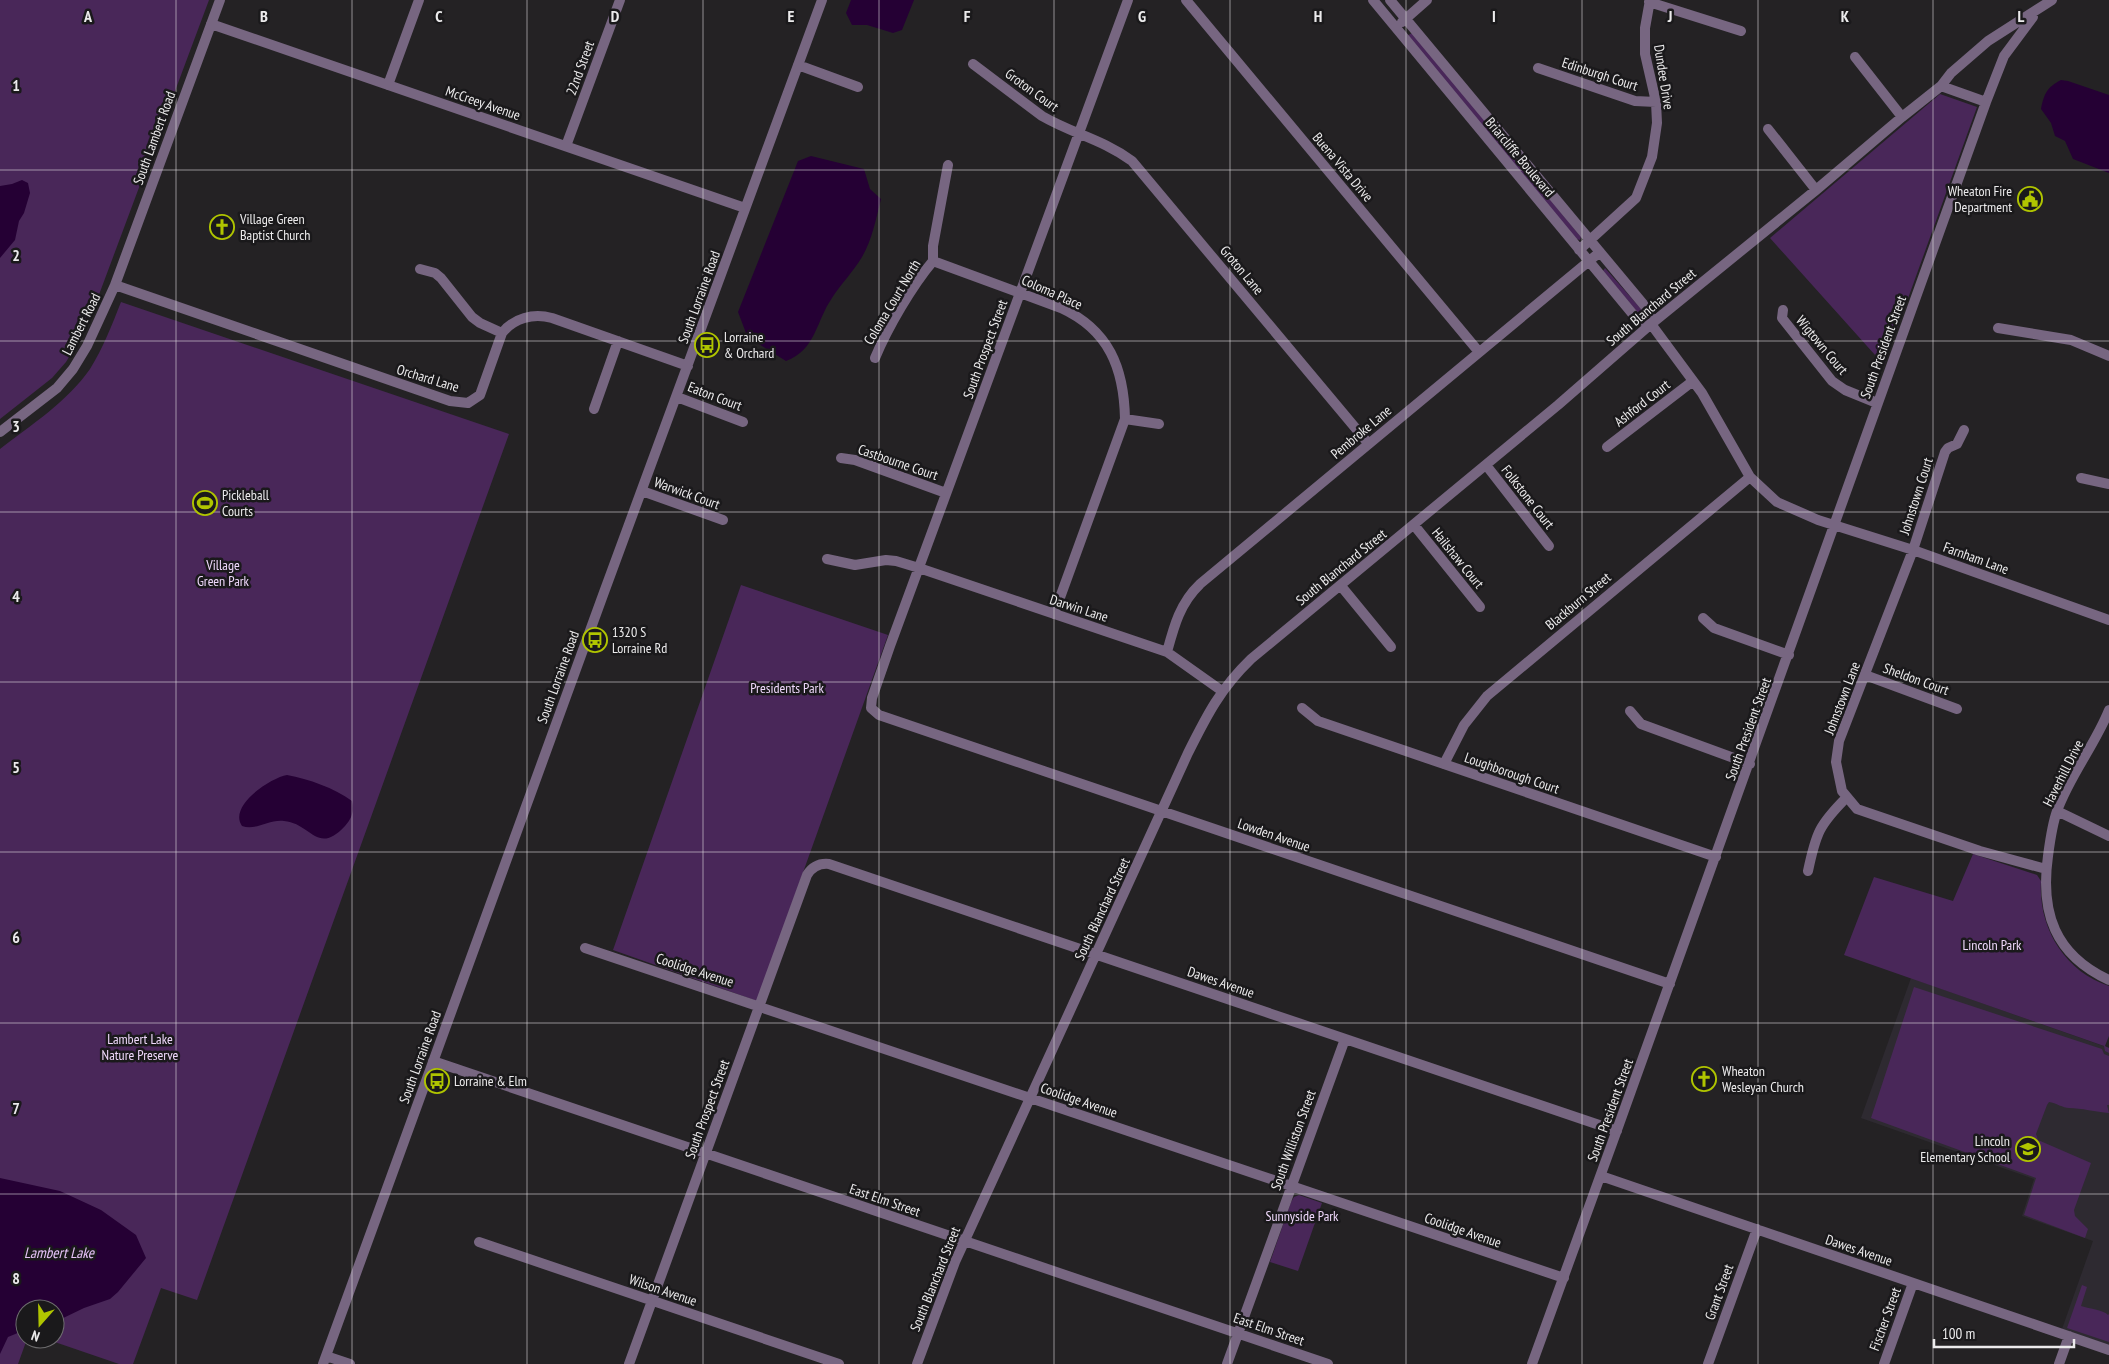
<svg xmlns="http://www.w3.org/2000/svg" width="2109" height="1364" viewBox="0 0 2109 1364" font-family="'PT Sans Narrow',sans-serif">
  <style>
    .built { fill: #2e2a31 }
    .green { fill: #492759 }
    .water { fill: #250034 }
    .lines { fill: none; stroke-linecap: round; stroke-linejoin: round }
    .minor { stroke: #776681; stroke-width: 10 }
    .grid { fill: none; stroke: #ecebec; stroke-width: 1; stroke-opacity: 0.55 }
    .labels { text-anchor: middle; stroke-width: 5; stroke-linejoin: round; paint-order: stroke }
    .street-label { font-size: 14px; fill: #ecebec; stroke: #1a191b }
    .poi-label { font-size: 14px; fill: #ecebec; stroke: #1a191b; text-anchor: start }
    .park-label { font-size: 14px; fill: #efd8fb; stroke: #1a191b }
    .water-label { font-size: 15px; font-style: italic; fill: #e5c2f7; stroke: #1a191b }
    .grid-label { font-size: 16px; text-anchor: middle; font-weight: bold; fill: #ecebec; stroke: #1a191b; stroke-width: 5; stroke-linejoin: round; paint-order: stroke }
  </style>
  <rect width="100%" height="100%" fill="#242224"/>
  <path class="built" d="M1911 978 2109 1048V1346L2062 1329 2093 1241 2022 1216 2034 1179 1861 1118Z"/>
  <path class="green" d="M0 0H209L100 292 78 342 66 362 52 378 0 419Z
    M1413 33 1581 237 1580 240 1576 239 1408 36 1410 34Z
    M1940 94 1977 107 1884 365 1770 238Z
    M1605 268 1642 310V314H1639L1603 271Z
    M121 302 509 434 197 1300 161 1288 133 1364H119L46 1339H55V1309H25V1339H27L18 1364H0V449C31 425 67 402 90 369 103 348 112 325 121 302Z
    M741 585 888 635 757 1001 613 950Z
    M1973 854 2037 875 2041 881C2038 927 2064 971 2109 986V1036L2105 1046 2109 1048V1053L2105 1051 2104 1046 1844 955 1874 877 1953 901Z
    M1914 987 2102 1049 2104 1054 2109 1056V1105H2107L2109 1113C2096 1112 2081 1108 2069 1108 2063 1108 2056 1103 2049 1102L2047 1105 2036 1134 2038 1140 2091 1163 2074 1210 2075 1216 2088 1229 2085 1238 2024 1215 2036 1178 1871 1118Z
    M1299 1195 1322 1203 1298 1271 1270 1262 1291 1202 1294 1197Z
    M2082 1285 2087 1287 2081 1306C2090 1309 2104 1310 2108 1315L2109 1314V1342L2067 1328Z"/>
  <path class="water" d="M851 0H914L902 30 893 33 867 25H852L846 13Z
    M2061 80 2068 81 2109 95V173L2073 159 2065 141 2055 136 2051 123 2041 109C2044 94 2047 87 2061 80Z
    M811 156 864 169 870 189 881 199C876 219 872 240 862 257 853 272 841 284 832 298 816 321 816 350 786 361L754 341 746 333 738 312 798 161Z
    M22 180 28 183 30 193 24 213 19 221 15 240 0 258V186L12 184Z
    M287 775C309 779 334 788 352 801 354 812 352 818 345 826 317 856 311 823 284 821 269 819 256 831 242 826 228 806 270 778 287 775Z
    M0 1178 60 1191 101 1210 136 1235 146 1258 118 1292 110 1299 84 1308 55 1322V1309H25V1330L8 1337 0 1354Z"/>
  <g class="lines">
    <path class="minor" d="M1128 0 890 646 872 698 871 708 879 715 1670 984
      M1186 0 1479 352
      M1373 0 1636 318 1651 324
      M1390 0 1649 311 1651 324 1702 393 1750 477 1777 502 1818 520 1913 550 2109 620
      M1649 2 1741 31
      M1402 22 1427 0
      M211 24 745 208
      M1855 57 1902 117
      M973 64 1042 116C1073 134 1102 139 1132 161L1368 443
      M798 65 858 87
      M1538 68 1635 101 1656 102
      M388 85 419 0
      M1941 86 1986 102
      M1768 129 1816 190
      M566 146 620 0
      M1579 250 1636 198 1652 157 1657 123 1656 102 1645 54V28L1650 0
      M933 261 1061 308C1109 330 1124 368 1125 419L1054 614
      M933 261V246L948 165
      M420 269 435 273 441 278 472 317 480 323 502 333
      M115 285 450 401 468 403 480 395 502 333C514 318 533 313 552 318L688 366
      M1783 310 1782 318 1832 381 1845 390 1877 403
      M1998 328 2071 340 2109 356
      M875 358C888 327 912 286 933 261
      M677 397 743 422
      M594 409 618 341
      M1125 419 1159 424
      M1964 430 1957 444 1948 448 1945 452 1913 550 1839 741 1836 762 1842 791 1857 809 1980 851 2046 869
      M0 432 57 388 73 369 87 346 115 285 220 0
      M1607 447 1693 381
      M841 458 855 460 946 493
      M1486 465 1549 546
      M2081 478 2109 484
      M642 491 723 520
      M1414 525 1480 607
      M827 559 855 565 886 560 896 561 919 568 1167 652 1222 691
      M1341 586 1391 647
      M1703 618 1714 628 1789 655
      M1167 652C1174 626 1180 603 1200 584L1600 252
      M1865 675 1957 709
      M1302 708 1318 721 1716 857
      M2109 710C2095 745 2070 775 2057 811 2052 825 2050 841 2048 856 2040 913 2055 955 2109 980
      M1630 711 1641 724 1750 764
      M1444 764 1464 725 1487 696 1750 477
      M2057 811 2109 836
      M1808 871C1816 833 1819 825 1847 797
      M585 948 1564 1278
      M433 1061 1328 1364
      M1601 1176 2109 1350
      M479 1242 839 1364
      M326 1356 350 1364
      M323 1364 603 595 822 0
      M629 1364 807 875C812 867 819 863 829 864L1617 1131
      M917 1364 955 1262 1188 753C1207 715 1220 689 1251 659L1558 405 1651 324 1816 190 1902 117 1941 86 1951 73 1988 41 2052 0
      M1227 1364 1345 1039
      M1532 1364C1685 944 1835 523 1986 102L2004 56 2033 17
      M1708 1364 1757 1229
      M1884 1364 1913 1283
      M2059 1364 2069 1336"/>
  </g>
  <path class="grid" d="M176 0V1364M352 0V1364M527 0V1364M703 0V1364M879 0V1364M1054 0V1364M1230 0V1364M1406 0V1364M1582 0V1364M1758 0V1364M1933 0V1364M0 170H2109M0 341H2109M0 512H2109M0 682H2109M0 852H2109M0 1023H2109M0 1194H2109"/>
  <defs>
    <symbol id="civic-ring" viewBox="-11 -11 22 22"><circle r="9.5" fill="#1a191b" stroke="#b0c500" stroke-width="1.5"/><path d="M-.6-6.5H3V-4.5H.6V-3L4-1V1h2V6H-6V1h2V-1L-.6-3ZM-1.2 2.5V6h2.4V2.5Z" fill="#b0c500"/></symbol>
    <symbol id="church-ring" viewBox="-11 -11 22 22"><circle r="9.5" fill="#1a191b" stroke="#b0c500" stroke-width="1.5"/><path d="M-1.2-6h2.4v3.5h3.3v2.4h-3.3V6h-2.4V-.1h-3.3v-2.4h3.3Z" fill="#b0c500"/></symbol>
    <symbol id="bus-ring" viewBox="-11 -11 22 22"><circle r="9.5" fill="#1a191b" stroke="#b0c500" stroke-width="1.5"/><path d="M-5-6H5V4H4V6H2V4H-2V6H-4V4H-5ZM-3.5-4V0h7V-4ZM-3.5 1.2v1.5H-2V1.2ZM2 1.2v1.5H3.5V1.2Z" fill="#b0c500"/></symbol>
    <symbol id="stadium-ring" viewBox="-11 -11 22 22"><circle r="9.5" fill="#1a191b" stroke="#b0c500" stroke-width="1.5"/><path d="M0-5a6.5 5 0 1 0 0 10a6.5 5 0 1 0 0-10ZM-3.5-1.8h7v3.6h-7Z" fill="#b0c500"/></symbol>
    <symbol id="school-ring" viewBox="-11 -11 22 22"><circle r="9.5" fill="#1a191b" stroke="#b0c500" stroke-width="1.5"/><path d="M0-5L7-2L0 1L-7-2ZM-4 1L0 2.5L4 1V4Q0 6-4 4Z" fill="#b0c500"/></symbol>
  </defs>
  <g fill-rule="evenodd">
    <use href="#civic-ring" x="2016" y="185" width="28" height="28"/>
    <use href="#church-ring" x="208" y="213" width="28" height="28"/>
    <use href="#bus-ring" x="693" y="331" width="28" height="28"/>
    <use href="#stadium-ring" x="191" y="489" width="28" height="28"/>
    <use href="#bus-ring" x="581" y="626" width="28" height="28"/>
    <use href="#church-ring" x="1690" y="1065" width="28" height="28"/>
    <use href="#bus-ring" x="423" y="1067" width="28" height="28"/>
    <use href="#school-ring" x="2014" y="1135" width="28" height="28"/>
  </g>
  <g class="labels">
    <g class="street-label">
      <text transform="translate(580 68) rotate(-70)" y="5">22nd Street</text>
      <text transform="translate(1600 74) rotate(18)" y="5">Edinburgh Court</text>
      <text transform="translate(1664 77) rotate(81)" y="5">Dundee Drive</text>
      <text transform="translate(1032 90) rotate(36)" y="5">Groton Court</text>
      <text transform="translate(483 103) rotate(19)" y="5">McCreey Avenue</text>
      <text transform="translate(154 138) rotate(-70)" y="5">South Lambert Road</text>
      <text transform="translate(1520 157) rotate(50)" y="5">Briarcliffe Boulevard</text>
      <text transform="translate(1343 167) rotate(50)" y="5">Buena Vista Drive</text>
      <text transform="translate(1242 270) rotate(50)" y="5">Groton Lane</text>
      <text transform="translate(1052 292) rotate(24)" y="5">Coloma Place</text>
      <text transform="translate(699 297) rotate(-70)" y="5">South Lorraine Road</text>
      <text transform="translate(892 302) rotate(-59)" y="5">Coloma Court North</text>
      <text transform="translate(1651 307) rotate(-40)" y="5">South Blanchard Street</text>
      <text transform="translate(81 324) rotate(-63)" y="5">Lambert Road</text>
      <text transform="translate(1822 345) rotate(50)" y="5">Wigtown Court</text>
      <text transform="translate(1883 347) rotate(-70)" y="5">South President Street</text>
      <text transform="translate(985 349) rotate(-70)" y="5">South Prospect Street</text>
      <text transform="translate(428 378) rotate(17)" y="5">Orchard Lane</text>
      <text transform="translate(715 396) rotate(21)" y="5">Eaton Court</text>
      <text transform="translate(1642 403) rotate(-38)" y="5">Ashford Court</text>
      <text transform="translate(1361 432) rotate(-40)" y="5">Pembroke Lane</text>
      <text transform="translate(898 462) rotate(19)" y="5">Castbourne Court</text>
      <text transform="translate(687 493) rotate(20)" y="5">Warwick Court</text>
      <text transform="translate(1916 496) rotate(-72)" y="5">Johnstown Court</text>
      <text transform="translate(1528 497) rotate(52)" y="5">Folkstone Court</text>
      <text transform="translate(1458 558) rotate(51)" y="5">Hailshaw Court</text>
      <text transform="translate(1976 558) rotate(20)" y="5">Farnham Lane</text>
      <text transform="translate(1341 567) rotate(-39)" y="5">South Blanchard Street</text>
      <text transform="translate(1578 601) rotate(-40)" y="5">Blackburn Street</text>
      <text transform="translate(1079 608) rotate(18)" y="5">Darwin Lane</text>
      <text transform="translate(558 677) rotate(-70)" y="5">South Lorraine Road</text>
      <text transform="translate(1916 679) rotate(20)" y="5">Sheldon Court</text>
      <text transform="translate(1842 698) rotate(-69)" y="5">Johnstown Lane</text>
      <text transform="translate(1748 729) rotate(-70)" y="5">South President Street</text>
      <text transform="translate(1512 773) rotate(19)" y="5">Loughborough Court</text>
      <text transform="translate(2063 773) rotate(-63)" y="5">Haverhill Drive</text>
      <text transform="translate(1274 835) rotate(19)" y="5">Lowden Avenue</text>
      <text transform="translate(1102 909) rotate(-65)" y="5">South Blanchard Street</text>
      <text transform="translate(695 970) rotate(18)" y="5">Coolidge Avenue</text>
      <text transform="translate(1221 982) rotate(19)" y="5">Dawes Avenue</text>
      <text transform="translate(420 1057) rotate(-70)" y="5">South Lorraine Road</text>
      <text transform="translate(1079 1100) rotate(19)" y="5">Coolidge Avenue</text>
      <text transform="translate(707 1109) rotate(-70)" y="5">South Prospect Street</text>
      <text transform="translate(1610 1110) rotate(-70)" y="5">South President Street</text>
      <text transform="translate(1293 1140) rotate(-70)" y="5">South Williston Street</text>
      <text transform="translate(885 1200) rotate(19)" y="5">East Elm Street</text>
      <text transform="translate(1463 1230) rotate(19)" y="5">Coolidge Avenue</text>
      <text transform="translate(1859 1250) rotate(19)" y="5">Dawes Avenue</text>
      <text transform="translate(935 1279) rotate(-68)" y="5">South Blanchard Street</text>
      <text transform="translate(663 1290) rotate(19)" y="5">Wilson Avenue</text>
      <text transform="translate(1719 1292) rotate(-70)" y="5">Grant Street</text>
      <text transform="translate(1885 1319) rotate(-70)" y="5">Fischer Street</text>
      <text transform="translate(1269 1329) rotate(19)" y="5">East Elm Street</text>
    </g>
    <g class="poi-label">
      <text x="2012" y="196" text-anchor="end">Wheaton Fire<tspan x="2012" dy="16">Department</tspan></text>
      <text x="240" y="224">Village Green<tspan x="240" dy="16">Baptist Church</tspan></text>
      <text x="724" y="342">Lorraine<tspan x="724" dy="16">&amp; Orchard</tspan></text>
      <text x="222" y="500">Pickleball<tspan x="222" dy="16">Courts</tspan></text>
      <text x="612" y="637">1320 S<tspan x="612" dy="16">Lorraine Rd</tspan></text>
      <text x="1722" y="1076">Wheaton<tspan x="1722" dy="16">Wesleyan Church</tspan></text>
      <text x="454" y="1086">Lorraine &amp; Elm</text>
      <text x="2010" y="1146" text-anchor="end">Lincoln<tspan x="2010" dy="16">Elementary School</tspan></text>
    </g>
    <g class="park-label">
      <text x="223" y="570">Village<tspan x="223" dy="16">Green Park</tspan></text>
      <text x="787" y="693">Presidents Park</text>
      <text x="1992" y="950">Lincoln Park</text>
      <text x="140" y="1044">Lambert Lake<tspan x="140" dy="16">Nature Preserve</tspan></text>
      <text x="1302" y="1221">Sunnyside Park</text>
    </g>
    <g class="water-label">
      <text x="59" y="1258">Lambert Lake</text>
    </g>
  </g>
  <g class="grid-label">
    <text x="88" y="22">A</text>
    <text x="264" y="22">B</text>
    <text x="439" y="22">C</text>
    <text x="615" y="22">D</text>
    <text x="791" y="22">E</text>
    <text x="967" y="22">F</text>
    <text x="1142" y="22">G</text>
    <text x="1318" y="22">H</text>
    <text x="1494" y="22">I</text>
    <text x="1670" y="22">J</text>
    <text x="1845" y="22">K</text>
    <text x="2021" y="22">L</text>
    <text x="16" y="91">1</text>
    <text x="16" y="261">2</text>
    <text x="16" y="432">3</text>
    <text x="16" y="602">4</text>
    <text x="16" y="773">5</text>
    <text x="16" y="943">6</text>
    <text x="16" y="1114">7</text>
    <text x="16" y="1284">8</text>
  </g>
  <g transform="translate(40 1324) rotate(200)"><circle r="24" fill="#1a191b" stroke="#6e6d6f"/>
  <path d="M0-4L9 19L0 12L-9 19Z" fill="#b0c500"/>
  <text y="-8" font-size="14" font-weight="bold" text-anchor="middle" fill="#ecebec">N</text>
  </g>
  <path d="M1934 1339v8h140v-8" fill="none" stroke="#ecebec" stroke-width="2.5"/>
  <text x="1942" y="1339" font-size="15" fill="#ecebec" stroke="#1a191b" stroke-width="4" paint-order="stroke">100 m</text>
</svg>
